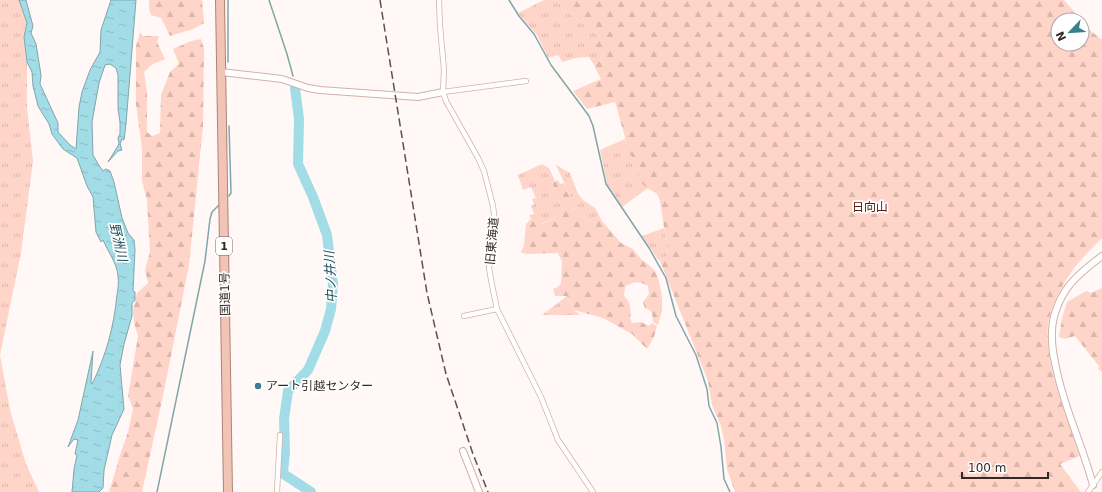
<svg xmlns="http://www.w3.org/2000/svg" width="1102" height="492" viewBox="0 0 1102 492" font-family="'DejaVu Sans','Noto Sans JP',sans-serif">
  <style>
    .grass { fill: url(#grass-tufts) }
    .forest { fill: url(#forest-firs); fill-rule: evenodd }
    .water { fill: url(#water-ripples); stroke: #80a6ac }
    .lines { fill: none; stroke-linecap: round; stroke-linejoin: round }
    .stream { stroke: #80a6ac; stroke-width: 1.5 }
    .river { stroke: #a1dce7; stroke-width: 10 }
    .minor-casing { stroke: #d2b2a8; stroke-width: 6 }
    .tertiary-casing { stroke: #d2b2a8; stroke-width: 8 }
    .trunk-casing { stroke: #ad8477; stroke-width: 10 }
    .minor { stroke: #fff; stroke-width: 4.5 }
    .tertiary { stroke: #fff; stroke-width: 6 }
    .trunk { stroke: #f2c4b6; stroke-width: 8 }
    .rail { stroke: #5c514d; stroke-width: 1.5; stroke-dasharray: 8 4; stroke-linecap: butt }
    .poi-dot { fill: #3a7f8c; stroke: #fff; stroke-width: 1.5 }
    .labels { text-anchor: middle; stroke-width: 3.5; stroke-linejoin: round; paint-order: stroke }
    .shield { fill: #fff; stroke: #716866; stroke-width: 1 }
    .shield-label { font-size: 11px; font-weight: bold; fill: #342824 }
    .park-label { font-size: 12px; fill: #5c200f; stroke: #fff }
    .street-label { font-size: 12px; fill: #342824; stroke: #fff }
    .poi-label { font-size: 12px; fill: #342824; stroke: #fff; text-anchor: start }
    .water-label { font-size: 13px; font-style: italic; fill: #1c4f57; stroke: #fff }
  </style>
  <defs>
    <pattern id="grass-tufts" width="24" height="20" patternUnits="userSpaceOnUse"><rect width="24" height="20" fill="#ffd5c9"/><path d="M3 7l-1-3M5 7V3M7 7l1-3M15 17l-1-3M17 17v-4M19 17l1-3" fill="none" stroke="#dbb7ac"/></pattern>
    <pattern id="forest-firs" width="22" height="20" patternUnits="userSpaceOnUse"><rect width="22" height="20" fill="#ffd5c9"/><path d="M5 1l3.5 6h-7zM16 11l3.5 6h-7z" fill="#dbb7ac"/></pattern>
    <pattern id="water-ripples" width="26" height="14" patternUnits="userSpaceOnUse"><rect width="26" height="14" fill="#a1dce7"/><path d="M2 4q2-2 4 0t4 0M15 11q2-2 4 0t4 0" fill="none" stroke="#8bbdc6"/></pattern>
  </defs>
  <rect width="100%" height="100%" fill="#fff8f6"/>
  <path class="grass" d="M0 0H19L27 23 24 37 27 62V107L33 161 21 253 0 355 10 410 26 464 39 492H0Z
    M544 0H554L559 2 566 11 597 34 603 57 594 65 589 57 576 58 562 62 558 55 548 58 537 35 518 13Z
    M625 139 627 147 640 162 642 183 648 188 622 207 607 184 600 150Z
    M542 164 549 168 555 181 552 183 563 209 556 217 541 224 531 219 529 215 534 214 531 206 534 204 532 199 536 198 535 196 531 187 523 190 518 175Z
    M556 165 570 173 578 194 583 200 595 208 602 221 589 222 571 207V198Z
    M664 228 668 254 660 261 658 260 642 236Z
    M567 296 574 310 580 315H542Z"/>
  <path class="forest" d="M149 0H202L204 23 193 29 170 36 161 18 151 15 149 8Z
    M554 0H1064L1090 30 1102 40V238C1093 247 1083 257 1075 267 1065 280 1054 300 1050 315 1039 354 1068 418 1080 456L1060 464 1081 492H735L727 469 724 440 721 426 712 405 708 381 660 261 668 254 660 201C659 198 658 195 656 193 653 191 650 190 647 188 638 181 636 172 640 162L630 155 627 147 625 137 615 102 587 109 573 91 601 79 594 65 603 57 595 47 597 34 566 11 559 2ZM1058 20H1082V44H1058Z
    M140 32 143 36H159L157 42 165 59 153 64 144 72 147 92V132L152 136 160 133 161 95 170 72 179 64 173 49 191 41 201 39 204 49 203 126 189 265 164 391 142 492H109L121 452 128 432 133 409 128 396 138 336 134 323 133 310 137 293 148 283 145 270 150 252 147 200 142 181V149L136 104V46Z
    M558 180 560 184 564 183 571 198V207L589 221H602L621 243 633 249 641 259 649 265 655 271 659 281 662 296V310L658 325 653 322 652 313 648 309H645L643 302 649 294 648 286C639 281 634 281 625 287L624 296C630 301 632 311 630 318L632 323 641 322 649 326 652 323 657 326 654 337 647 349 632 334 603 318 574 310 567 296H555L553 289 558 287 561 283 562 262 558 253 526 254 521 252 524 245 526 224 531 219 542 224 556 217 563 209 552 183Z
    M1102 288V372L1098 369 1099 366 1075 336 1065 339 1059 337 1062 318 1067 302 1086 291 1091 293Z"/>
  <path class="water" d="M19 0H26L33 26 31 33 36 44 41 75 40 84 58 123V132L70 145 76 149 79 107 82 92 90 70 100 52 101 30 111 0H136L126 124 124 140 122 139 120 144 122 150 118 151 108 162 119 144 118 138 120 134V122L118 109V75L116 68 110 64 105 65 99 83 92 122 93 155 98 164 103 171 106 169 110 171 114 182 122 218 128 233 134 240 135 250 133 291 135 292V300L132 303V316L124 344 120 365 124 409 112 435 104 470 103 488 99 492H72L74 469 77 455 75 454 78 440 74 439 68 447 78 420 93 351 91 383 92 384C106 356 114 326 117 295 118 289 119 282 118 276 117 263 108 252 103 240L101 242 96 232 93 197 87 186 77 158 63 149 52 134 49 124 38 106 33 86 32 72 27 62 24 37 27 23Z"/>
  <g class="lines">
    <path class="stream" d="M228 0V62
      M269 0 287 54 293 76
      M509 0 519 16 534 34 551 65 589 116 593 126 606 184 649 248 666 278 676 316 696 355 707 389 709 406 717 423 721 447 724 479 730 492
      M229 196 231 193 229 126
      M157 492 205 261 210 219 212 212 219 205"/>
    <path class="river" d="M295 88 299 119 298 164 313 197 327 235 333 284 331 309 325 331 308 370 288 391 284 419 285 452 283 472 285 475 311 492"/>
    <defs>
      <path id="minor" d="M439 0 440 26 444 70 443 92 446 101 478 158 484 171 493 206 495 223 489 268 492 285 497 309 541 397 558 440 593 492
        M443 92 526 81
        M328 265H333
        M464 316 497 309
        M277 492 280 435
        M1088 492 1102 472"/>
      <path id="tertiary" d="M221 72 282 79 308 88 320 90 418 97 443 92
        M463 451 479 492
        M1093 485C1083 447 1065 410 1057 372 1054 359 1051 346 1052 332 1052 317 1059 299 1068 287 1077 275 1090 265 1102 256"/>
      <path id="trunk" d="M220 0 228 492"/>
    </defs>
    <use href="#minor" class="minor-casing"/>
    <use href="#tertiary" class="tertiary-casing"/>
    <use href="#trunk" class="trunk-casing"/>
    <use href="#minor" class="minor"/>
    <use href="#tertiary" class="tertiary"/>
    <use href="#trunk" class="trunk"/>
    <path class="rail" d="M380 0 427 293 446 374 473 454 488 492"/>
  </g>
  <circle class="poi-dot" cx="258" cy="386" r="4"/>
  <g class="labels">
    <rect class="shield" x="216" y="237" width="16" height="18" rx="3"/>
    <g class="shield-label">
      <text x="224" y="250">1</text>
    </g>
    <g class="park-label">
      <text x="870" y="211">日向山</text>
    </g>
    <g class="street-label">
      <text transform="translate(492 241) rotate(-85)" y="4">旧東海道</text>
      <text transform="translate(225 294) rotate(-91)" y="4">国道1号</text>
    </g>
    <g class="poi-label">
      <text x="266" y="390">アート引越センター</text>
    </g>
    <g class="water-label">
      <text transform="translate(119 242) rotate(77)" y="5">野洲川</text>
      <text transform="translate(330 277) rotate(-93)" y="5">中ノ井川</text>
    </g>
  </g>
  <g transform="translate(1070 32) rotate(245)"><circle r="19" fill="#ffffff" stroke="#aea9a7"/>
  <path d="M0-3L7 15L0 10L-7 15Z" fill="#3a7f8c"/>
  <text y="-6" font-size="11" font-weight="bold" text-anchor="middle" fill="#342824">N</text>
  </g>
  <path d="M962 472v6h86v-6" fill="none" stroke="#342824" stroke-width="2"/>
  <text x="968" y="472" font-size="12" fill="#342824" stroke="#ffffff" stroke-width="3" paint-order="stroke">100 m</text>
</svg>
